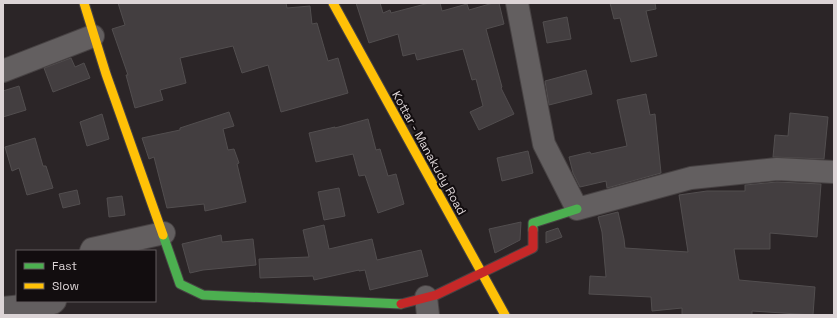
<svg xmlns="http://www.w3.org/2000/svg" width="837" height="318" viewBox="0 0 837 318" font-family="'Space Grotesk',sans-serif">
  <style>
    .building { fill: #433e40; stroke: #524e4f }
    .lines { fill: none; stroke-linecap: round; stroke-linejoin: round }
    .street-casing { stroke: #474243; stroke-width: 24 }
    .fast-casing { stroke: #474243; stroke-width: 11 }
    .slow-casing { stroke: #474243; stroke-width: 11 }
    .jam-casing { stroke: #474243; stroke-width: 11 }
    .street { stroke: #635f60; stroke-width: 22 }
    .fast { stroke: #4caf50; stroke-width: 9 }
    .slow { stroke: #ffc107; stroke-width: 9 }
    .jam { stroke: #c62828; stroke-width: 9 }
    .labels { text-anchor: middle; stroke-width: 4; stroke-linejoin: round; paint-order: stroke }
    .street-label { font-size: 12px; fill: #dcd4d6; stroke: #120d0f }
  </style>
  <rect width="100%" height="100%" fill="#2b2527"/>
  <path class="building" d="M118 3H286L287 8 310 6 312 24 317 23 328 61 338 58 348 93 281 112 268 65 242 73 233 46 180 58 186 83 160 90 163 100 135 108 126 75H128L112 29 125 25Z
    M356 3H380L383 13 390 10 391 13 429 3H440L442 11 467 4 469 10 493 3H499L504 24 486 29 502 87 501 88 514 114 479 130 470 112 483 106 476 79 472 80 463 49 417 60 415 53 403 56 398 34 369 43Z
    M610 3H655L656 9 646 11 657 56 631 62 620 18 614 19Z
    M567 17 571 39 547 43 543 22Z
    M71 58 75 67 84 63 90 78 53 92 44 68Z
    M586 70 592 94 549 105 545 81Z
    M19 86 26 110 3 117V91Z
    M646 94 650 115 655 114 661 173 607 188 606 181 580 187 573 173 569 157 590 152 591 154 627 146 617 100Z
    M229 112 234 126 223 129 228 150 234 149 239 163 237 164 246 202 205 211 204 204 167 208 154 157 149 159 142 138 180 130V128Z
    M790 113 828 117 824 159 773 157 775 135 788 136Z
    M102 114 109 139 87 146 80 122Z
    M368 119 376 150 380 149 388 176 396 174 404 204 378 213 365 175 359 176 353 154 316 162 309 133 335 127V128Z
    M35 138 43 166H46L53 188 27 195 19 168 12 171 5 147Z
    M528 151 533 173 502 181 497 158Z
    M777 182 821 184 817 237 770 233V249H734L739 280 815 287 813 315 752 311V315H682V308L652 311 651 297 589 294 590 276 606 277 602 232 598 217 618 212 624 239 625 248 688 252 679 195 707 191H745V185Z
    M339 188 345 216 324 220 318 192Z
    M77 190 80 204 63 208 59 194Z
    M122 196 125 215 109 217 107 198Z
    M521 222 520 240 495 253 489 229Z
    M324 225 329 249 372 239 377 260 421 250 428 276 370 290 365 270 359 271V270L314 280 313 276 260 278 259 259 309 257 303 230Z
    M558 228 562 237 546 243V232Z
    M221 235 222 242 253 239 256 265 203 270 190 273 182 244Z"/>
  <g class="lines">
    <defs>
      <path id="street" d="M517 3 544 144 577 209 691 178 777 169 834 172
        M3 71 93 36
        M91 251 92 249 164 233
        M426 297 428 315
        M3 308 53 303 55 301"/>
      <path id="fast" d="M533 230V223L577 209
        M163 235 180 284 203 295 401 304"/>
      <path id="slow" d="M84 3 106 74 163 235
        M333 3 505 315"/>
      <path id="jam" d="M401 304 436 295 533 248V230"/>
    </defs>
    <use href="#street" class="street-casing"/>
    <use href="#fast" class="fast-casing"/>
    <use href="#slow" class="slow-casing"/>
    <use href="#jam" class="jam-casing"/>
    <use href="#street" class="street"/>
    <use href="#fast" class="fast"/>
    <use href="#slow" class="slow"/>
    <use href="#jam" class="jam"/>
  </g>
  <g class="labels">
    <g class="street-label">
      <text transform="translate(429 153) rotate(61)" y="4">Kottar - Manakudy Road</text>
    </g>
  </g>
  <rect width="837" height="318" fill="none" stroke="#dcd4d6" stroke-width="8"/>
  <rect x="16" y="250" width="140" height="52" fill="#120d0f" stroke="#635d5f"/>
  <rect x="24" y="263" width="20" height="6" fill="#4caf50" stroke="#635d5f"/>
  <text x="52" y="270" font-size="12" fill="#dcd4d6">Fast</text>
  <rect x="24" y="283" width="20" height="6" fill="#ffc107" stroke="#635d5f"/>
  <text x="52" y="290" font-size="12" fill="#dcd4d6">Slow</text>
</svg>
